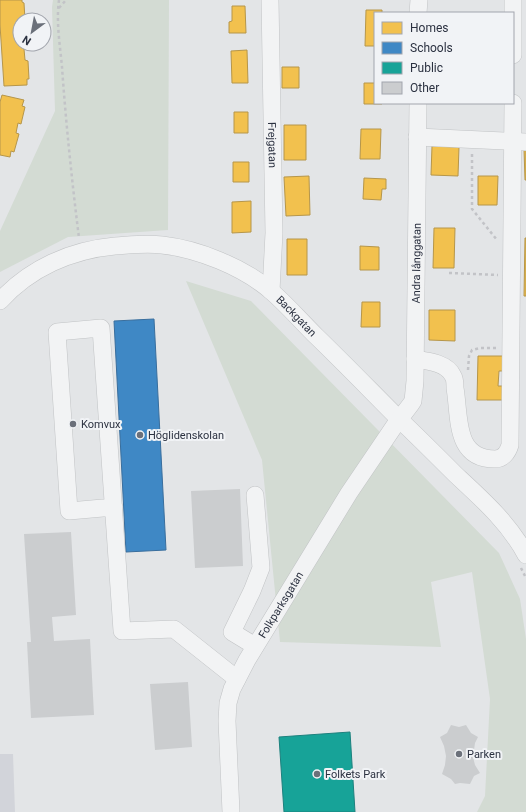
<svg xmlns="http://www.w3.org/2000/svg" width="526" height="812" viewBox="0 0 526 812" font-family="Roboto,sans-serif">
  <style>
    .built { fill: #d2d4da }
    .green { fill: #d3dbd3 }
    .homes { fill: #f2c14e; stroke: #b6964a }
    .schools { fill: #3f88c5; stroke: #396e9d }
    .public { fill: #17a398; stroke: #1d817e }
    .building { fill: #cbcdcf }
    .lines { fill: none; stroke-linecap: round; stroke-linejoin: round }
    .minor-casing { stroke: #c1c3c5; stroke-width: 18 }
    .path { stroke: #c2c3c7; stroke-width: 2.5; stroke-dasharray: 3 3; stroke-linecap: butt }
    .minor { stroke: #f2f3f4; stroke-width: 17 }
    .poi-dot { fill: #6b707a; stroke: #f1f3f6; stroke-width: 1.5 }
    .labels { text-anchor: middle; stroke-width: 4; stroke-linejoin: round; paint-order: stroke }
    .street-label { font-size: 11px; fill: #2b3140; stroke: #f1f3f6 }
    .poi-label { font-size: 11px; fill: #2b3140; stroke: #f1f3f6; text-anchor: start }
  </style>
  <rect width="100%" height="100%" fill="#e3e5e7"/>
  <path class="built" d="M0 754H13L15 812H0Z"/>
  <path class="green" d="M53 0H169L168 230 68 237 0 272V231L55 111 52 7Z
    M186 281 251 301 499 553 520 599 526 639V812H477L485 796 490 699 472 572 431 582 441 647 280 642 262 460Z"/>
  <path class="homes" d="M0 0H22V2L24 3 25 20H20V44H26L27 49H24L25 60 28 61 29 79H27V85L4 86 0 25Z
    M232 6H245L246 33H229V22L232 21Z
    M366 10H382V13H375V46H365Z
    M247 50 248 83H232L231 51Z
    M282 67H299V88H282Z
    M364 83H375V103H382V104H364Z
    M2 95 24 100 22 106 25 107 21 124 18 123 16 133 19 134 14 152 11 151 10 157 0 155V102Z
    M234 112H248V133H234Z
    M284 125H306V160H284Z
    M361 129H381L380 159H360Z
    M432 146 459 147 458 176 431 175Z
    M524 149H526V180H525Z
    M233 162H249V182H233Z
    M309 176 310 215 286 216 284 177Z
    M478 176H498L497 205H478Z
    M364 178 386 179V189H382L381 200 363 199Z
    M251 201V232L232 233V202Z
    M434 228H455L454 268H433Z
    M525 238H526V296H524Z
    M287 239H307V275H287Z
    M360 246 379 247V270H360Z
    M362 302H380V327H361Z
    M429 310H455V341L429 340Z
    M478 356H504V371H499L498 386H503V400H477Z"/>
  <path class="schools" d="M154 319 166 550 126 552 114 321Z"/>
  <path class="public" d="M350 732 355 812H284L279 737Z"/>
  <path class="building" d="M240 489 243 566 195 568 191 491Z
    M71 532 76 615 52 617 54 641 90 639 94 715 31 718 27 642H31L24 534Z
    M188 682 192 747 155 750 150 684Z
    M451 725 459 727 466 725 471 733 478 737 475 743 473 757 475 765 480 773 474 776 470 784 460 783 455 784 451 779 442 774 445 765 446 756 444 746 440 737 447 733Z"/>
  <g class="lines">
    <defs>
      <g id="minor">
        <path id="s1" d="M270 0 274 233 271 291"/>
        <path d="M418 13 419 0"/>
        <path d="M513 55V0"/>
        <path d="M417 137 526 142"/>
        <path id="s2" d="M0 301C30 268 71 250 115 246 131 245 146 243 162 245 198 249 243 267 271 291 287 305 301 321 316 336 344 363 371 391 399 419 418 437 437 456 456 475 482 499 509 523 526 555"/>
        <path d="M415 359C428 361 447 363 453 376 455 379 455 385 455 388 460 417 454 459 495 459 503 459 508 452 510 445L513 103"/>
        <path d="M255 495 261 568 252 591 232 632 255 646"/>
        <path d="M114 507 69 511 57 332 101 328 122 631 174 629 237 679"/>
        <path id="s3" d="M231 812 227 721 228 703 232 689 247 660 349 493 395 425 411 404 413 401 415 381 418 103"/>
      </g>
    </defs>
    <use href="#minor" class="minor-casing"/>
    <path class="path" d="M59 0C56 22 60 45 62 67 66 124 72 182 79 238
      M59 8 66 0
      M472 154V209L497 240
      M449 273 498 275
      M468 370 469 356 472 350 480 348H498
      M521 568 526 578"/>
    <use href="#minor" class="minor"/>
  </g>
  <g class="poi-dot">
    <circle cx="73" cy="424" r="4"/>
    <circle cx="140" cy="435" r="4"/>
    <circle cx="459" cy="754" r="4"/>
    <circle cx="317" cy="774" r="4"/>
  </g>
  <g class="labels">
    <g class="street-label">
      <text dy="4" stroke="none"><textPath href="#s1" startOffset="145">Frejgatan</textPath></text>
      <text dy="4" stroke="none"><textPath href="#s3" startOffset="602">Andra långgatan</textPath></text>
      <text dy="4" stroke="none"><textPath href="#s2" startOffset="333">Backgatan</textPath></text>
      <text dy="4" stroke="none"><textPath href="#s3" startOffset="221">Folkparksgatan</textPath></text>
    </g>
    <g class="poi-label">
      <text x="81" y="428">Komvux</text>
      <text x="148" y="439">Höglidenskolan</text>
      <text x="467" y="758">Parken</text>
      <text x="325" y="778">Folkets Park</text>
    </g>
  </g>
  <rect x="374" y="12" width="140" height="92" fill="#f1f3f6" stroke="#a2a5ad"/>
  <rect x="382" y="22" width="20" height="12" fill="#f2c14e" stroke="#a2a5ad"/>
  <text x="410" y="32" font-size="12" fill="#2b3140">Homes</text>
  <rect x="382" y="42" width="20" height="12" fill="#3f88c5" stroke="#a2a5ad"/>
  <text x="410" y="52" font-size="12" fill="#2b3140">Schools</text>
  <rect x="382" y="62" width="20" height="12" fill="#17a398" stroke="#a2a5ad"/>
  <text x="410" y="72" font-size="12" fill="#2b3140">Public</text>
  <rect x="382" y="82" width="20" height="12" fill="#cbcdcf" stroke="#a2a5ad"/>
  <text x="410" y="92" font-size="12" fill="#2b3140">Other</text>
  <g transform="translate(32 32) rotate(212)"><circle r="19" fill="#f1f3f6" stroke="#a2a5ad"/>
  <path d="M0-3L7 15L0 10L-7 15Z" fill="#6b707a"/>
  <text y="-6" font-size="11" font-weight="bold" text-anchor="middle" fill="#2b3140">N</text>
  </g>
</svg>
